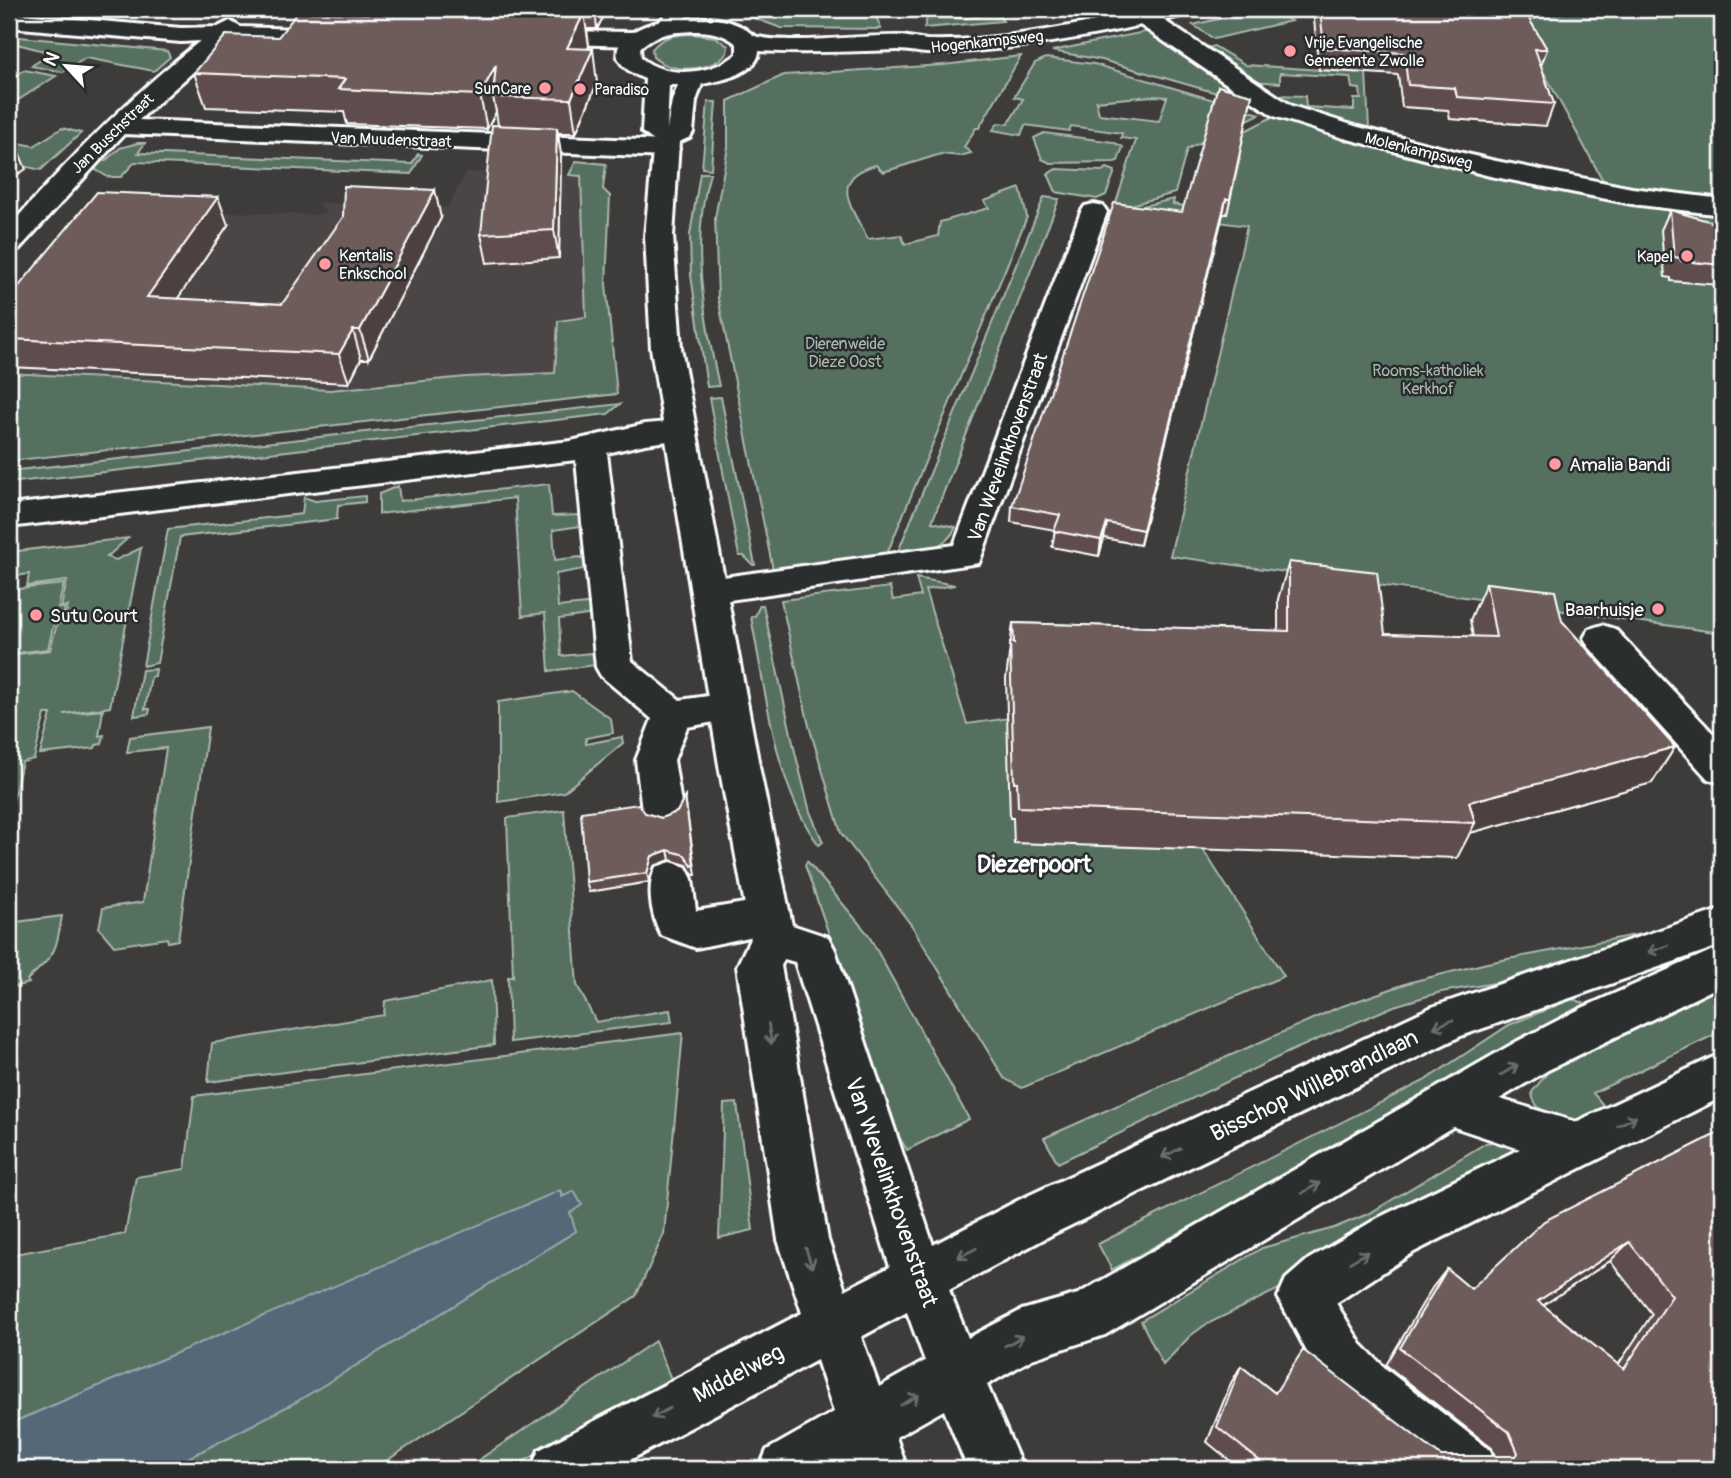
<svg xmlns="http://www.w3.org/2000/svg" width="1731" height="1478" viewBox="0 0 1731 1478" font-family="Pangolin,sans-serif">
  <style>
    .built { fill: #4c4544 }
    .green { fill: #56705e; stroke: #aab8ae; stroke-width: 2; fill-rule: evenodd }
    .water { fill: #546777; stroke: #98a4ad; stroke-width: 2 }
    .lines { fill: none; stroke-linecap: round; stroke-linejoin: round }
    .minor-casing { stroke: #fff; stroke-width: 6 }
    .major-casing { stroke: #fff; stroke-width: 6 }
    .minor { fill: #2a2d2e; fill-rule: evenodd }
    .major { fill: #2a2d2e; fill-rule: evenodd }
    .wall { fill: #5f4e4d; stroke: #fff; stroke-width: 2; fill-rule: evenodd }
    .shaded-wall { fill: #4d403f; stroke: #fff; stroke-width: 2 }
    .building { fill: #6e5b5a; stroke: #fff; stroke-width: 2; fill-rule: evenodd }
    .oneway { stroke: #6a6c6d }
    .poi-dot { fill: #ff9aa2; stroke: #2a2d2e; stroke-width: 2.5 }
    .labels { text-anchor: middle; stroke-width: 5; stroke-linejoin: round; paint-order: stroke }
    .far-street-label { font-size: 16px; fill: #fff; stroke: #2a2d2e }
    .far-poi-label { font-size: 16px; fill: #fff; stroke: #2a2d2e; text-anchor: start }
    .far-park-label { font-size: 16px; fill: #aab8ae; stroke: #2a2d2e }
    .street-label { font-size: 19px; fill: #fff; stroke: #2a2d2e }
    .poi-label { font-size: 19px; fill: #fff; stroke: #2a2d2e; text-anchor: start }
    .quarter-label { font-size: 23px; font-weight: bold; fill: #fff; stroke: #2a2d2e }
    .near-street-label { font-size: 23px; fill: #fff; stroke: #2a2d2e }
  </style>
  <rect width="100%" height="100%" fill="#3e3b3b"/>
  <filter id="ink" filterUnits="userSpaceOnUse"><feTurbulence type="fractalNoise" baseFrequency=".0143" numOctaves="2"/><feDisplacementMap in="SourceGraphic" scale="14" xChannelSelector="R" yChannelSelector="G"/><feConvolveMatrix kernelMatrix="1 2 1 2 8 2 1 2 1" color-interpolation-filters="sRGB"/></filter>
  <g filter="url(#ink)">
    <path class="built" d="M466 172 581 176 586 317 558 321 555 373 466 377 330 390 9 373V320L111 208 318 215 326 212 319 205 321 203 448 207Z"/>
    <path class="green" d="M729 9 876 16 881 29 781 28Z
      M930 9H942C954 26 979 16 995 11L1003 21 924 28Z
      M1260 9H1272L1291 21 1214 39 1193 25Z
      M1557 9H1722V202L1606 186 1516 22 1564 13Z
      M1149 31 1262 106 1102 60 1052 51Z
      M693 34 715 37 728 46 727 53C711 72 671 74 653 57L652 49C662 36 678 34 693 34Z
      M9 36 167 51 170 57 154 71 86 58 63 72 31 66 52 53 9 42Z
      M1214 46 1246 65 1366 73 1369 128 1366 130 1294 109 1275 95 1305 96 1306 107 1354 110V99H1361L1360 89 1352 88 1350 77 1280 73V83L1251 81 1202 50Z
      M1021 56 979 128H976L964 147 971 153 960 156 941 154 883 172 876 165C827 178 852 209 868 239L901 235 905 244 938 236 940 222 989 208 984 201 1020 188 1027 217 886 556 773 570 718 298 715 218 728 147V101L784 75 943 65Z
      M1046 58 1094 64 1260 114 1187 149 1175 193 1131 205 1116 203 1136 140 1121 138 1122 133 1071 126 1069 131 1025 125 1021 135 993 130 998 123 1008 124 1023 99 1014 97 1035 63ZM1152 96 1167 97 1159 121 1099 114 1096 101Z
      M24 70 56 76 9 106V79Z
      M708 102H716L711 169 702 168Z
      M1276 115 1672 207 1722 211V633L1170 556 1247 226 1115 207 1133 208 1174 199 1173 204 1227 214 1240 158 1202 153Z
      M62 128 81 133 41 170 9 163V141L34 146Z
      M1044 133 1113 142 1123 147 1118 161 1114 162 1050 163 1042 159 1034 138Z
      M138 143H145L138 153 412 164 418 154 422 155 411 174 135 162 121 177H108L96 170 95 164 98 161H105L120 148Z
      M576 161 606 164 603 189 610 196 606 284 617 394 9 461V373L330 390 466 377 555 373 558 321 586 317 581 176 569 175Z
      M1107 168 1115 171 1106 195 1097 199 1056 192 1048 174 1056 169 1102 171Z
      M700 173H710C690 242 704 318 719 386L707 387 691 275 690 235Z
      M1044 197 1059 199 932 522 956 527C945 551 919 552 897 554Z
      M721 397 755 565H753L744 556H739L709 398Z
      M620 404 608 414 9 483V471Z
      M549 484 552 516 582 515 580 526 553 530 555 560 580 557 586 560 584 569 556 574 558 607 586 604 590 606 591 612 587 615 559 619 561 656 591 653 595 656 596 665 549 671 545 613 522 616 515 498 379 514V494L398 486 400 501Z
      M365 496V502L338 505 337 519 180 537 157 663 143 666 168 529 302 514 304 497 315 501Z
      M128 538 107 557 116 560 141 548 110 707 64 714 103 710 99 736 104 735 102 744 96 745 95 748 40 754 51 714H45L34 759 22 762 9 818V655L50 650 57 624 64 622 68 606 61 607 67 581 27 586 29 574 9 577V552Z
      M916 578 955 585 925 590 967 724 1110 704 1284 976 1022 1088 1004 1078 912 926 841 833 809 726 781 600 890 587 893 600 921 596Z
      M64 584 58 608H65L62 621 54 623 48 649 9 654V590Z
      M760 605H763L795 752 810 812 823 842 819 845C775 788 765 687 751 617L755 616Z
      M156 669 155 676 151 677 145 709H150L149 714 134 716 142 670Z
      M572 691 611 719 613 733 586 738V744L622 737 623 743 564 792 498 802V702Z
      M208 727 178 940 168 942 167 938 114 946 99 928 103 908 143 902 166 748 127 752 130 737Z
      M564 810 577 985 596 1022 670 1010 672 1022 510 1042 508 977H513L507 818Z
      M807 861 868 934 969 1119 907 1150 899 1137 805 865Z
      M62 916C55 955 56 953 27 980L29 983 9 988V923Z
      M1640 934 1646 942 1519 979 1441 992 1394 1006 1291 1051 1058 1163 1044 1138 1337 1008 1411 982 1487 963Z
      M492 980 494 1045 208 1082 212 1043 384 1015 385 1001Z
      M1722 982V1031L1593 1093 1609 1112C1600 1115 1590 1120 1581 1120 1562 1120 1533 1115 1532 1092L1548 1072Z
      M1572 999 1584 1003 1585 1011 1112 1270 1098 1244 1424 1081 1509 1025Z
      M683 1033 664 1234 636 1296 374 1469H167L296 1402 576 1231 561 1191 9 1424V1255L125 1234 136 1177 185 1169 194 1096Z
      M737 1103 753 1230 719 1238 724 1104Z
      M1504 1140 1520 1149 1308 1261 1279 1289 1205 1325 1190 1336 1163 1365 1141 1321 1262 1248 1334 1228 1370 1213 1486 1143Z
      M655 1341 671 1379 510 1469H479L477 1461Z"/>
    <path class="water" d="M561 1190 562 1197 574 1191 582 1205 570 1213 576 1231 296 1402 167 1469H9V1424Z"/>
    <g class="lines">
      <defs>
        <path id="minor" d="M670 9H692L674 32H658L655 27Z
          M1145 11 1153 13 1292 106 1358 127 1491 160 1632 188 1722 199V215L1632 204 1490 176 1340 137 1274 116 1137 23 1134 18 1137 13Z
          M9 13 181 28 218 27 230 21 240 27 330 30 338 32 341 37 338 42 330 44 229 40 139 120 666 141 675 144 679 149 675 154 666 157 124 134 19 249 9 251V227C68 160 130 96 200 41L181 42 9 27Z
          M537 31 636 32 644 34 647 39 644 44 636 46 529 43 526 38 529 33Z
          M1094 204 1103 206 1107 212 979 563 709 603 697 600 691 591 697 582 709 579 954 545 1081 212 1085 206Z
          M681 421 692 424 697 431 692 438 645 444 607 453 632 661 680 700 729 693 742 697 748 707 742 717 687 727 674 760 682 810 676 821 662 826 648 821 642 810 636 760 652 719 601 676 596 667 576 460 9 527V505L571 441 645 424Z
          M1602 625 1615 629 1722 743V783L1708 779 1589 647 1584 638 1589 629Z
          M671 862 686 867 692 879 696 911 768 899 783 904 789 917 783 930 696 948 661 935C651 915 646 886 656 867Z
          M1722 1053V1097L1414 1252 1336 1303 1361 1344 1387 1370 1490 1450 1498 1469H1427L1349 1408 1323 1382 1278 1297 1286 1279 1309 1259 1378 1218 1520 1149 1433 1120 1427 1105 1433 1090 1450 1084 1576 1122Z"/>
        <path id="major" d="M1153 9H1192L1189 14C1107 34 1020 51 935 53 923 54 911 50 898 50 852 51 806 54 759 51 758 73 720 81 702 84L696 101 693 132 690 137 679 142 673 236 681 348 760 771 792 925 828 937 835 950 933 1245 1019 1200 1432 1007 1722 909V945L1461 1036 1053 1234 949 1290 968 1338 1022 1310 1078 1294 1516 1042 1582 1008 1722 946V985L1548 1070 1105 1335 1032 1359 987 1385 1023 1469H968L944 1410 896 1437 907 1469H853L850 1463 839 1469H759L767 1450 834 1412 817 1360 613 1469H531L539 1450 802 1313 778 1240 737 966 751 937 720 771 651 348 645 236 654 141 642 132 645 79C590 56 628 26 667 20 691 16 719 16 740 26 747 29 752 36 758 37 771 40 787 40 800 40 834 40 868 35 901 36 910 37 919 39 927 40 1001 42 1082 24 1153 9ZM693 31C710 31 723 33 737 44V54C711 75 667 79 641 58L640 48C655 33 673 32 693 31ZM669 85H678L672 101 667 129ZM784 959 795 962 890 1267 845 1290 828 1240 781 966ZM907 1312 925 1361 879 1387 861 1337Z"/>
      </defs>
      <use href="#minor" class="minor-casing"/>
      <use href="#major" class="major-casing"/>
      <use href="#minor" class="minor"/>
      <use href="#major" class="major"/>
    </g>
    <path class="wall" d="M317 9H607L597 29H587L589 46 588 49 597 83 576 133H558L561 155 559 258 487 263 481 234 498 125 496 112 487 129 347 124 344 112 206 107 194 73 278 37 318 13Z
      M1313 9H1523L1547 49 1541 66 1554 104 1546 126 1450 119 1448 110 1402 107 1398 75 1319 70Z
      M1252 95 1227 214H1223L1140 545 1104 538 1099 556 1052 547 1055 530 1011 522 1012 506Z
      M1670 210 1722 246V281L1720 285 1671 281V278L1665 277 1661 230Z
      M441 218 369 359H361L349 383 9 367V298L228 225 177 299 282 304Z
      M1289 562 1385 634 1473 637 1470 620 1486 583 1562 621 1675 747 1652 783 1470 833 1457 858 1014 843 1013 818H1010L1006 679 1013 623 1278 631V599Z
      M685 797 696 875H693L687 865 670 860 654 866 649 882 589 892 586 882 645 813 661 818 677 812Z
      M1722 1131V1469H1240L1207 1442 1231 1383 1241 1366 1275 1393 1441 1456H1495L1492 1448 1386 1365 1432 1288 1447 1269 1471 1289ZM1610 1261 1652 1314 1618 1365 1543 1305Z"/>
    <path class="shaded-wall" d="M595 9H607L597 29Z
      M584 13 589 46 572 82 567 48Z
      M593 49 597 83 576 133 571 99Z
      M496 65 493 97 496 112 487 129 480 95Z
      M557 128 561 155 559 258 554 230Z
      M18 150 26 169 9 180V155Z
      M435 190 441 218 369 359 360 330Z
      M218 197 228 225 159 326 147 297Z
      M1226 199 1223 214 1140 545 1143 530Z
      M353 330 361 359 349 383 339 354Z
      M1107 523 1104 538 1099 556 1101 540Z
      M1675 747 1652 783 1470 833 1475 823 1469 802Z
      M668 850 670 860 654 866 649 882 647 873 652 856Z
      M1629 1242 1610 1261 1521 1320 1538 1301Z"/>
    <path class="building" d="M1320 9H1523L1547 49H1535L1554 104 1457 97 1455 88 1408 85 1404 53 1324 48Z
      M421 11 584 13 567 48 593 49 571 99 493 97 496 65 480 95 338 89 345 79 194 73 226 35 278 37 298 12 406 15Z
      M1218 86 1252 95 1230 199H1226L1143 530 1107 523 1101 540 1054 531 1060 515 1012 506 1114 203 1182 212Z
      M492 125 557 128 554 230 481 234Z
      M9 148 18 150 9 155Z
      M344 186 435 190 360 330H353L339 354 9 339V298L97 192 218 197 147 297 282 304 343 217Z
      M1670 210 1712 222 1722 246V265L1681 261 1680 258 1674 257Z
      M1289 562 1377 572 1385 634 1496 637 1486 583 1555 591 1562 621 1675 747 1469 802 1475 823 1018 807 1017 782H1014L1010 642 1014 643 1013 623 1289 631Z
      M685 797 694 865 692 866 685 855 668 850 652 856 647 873 586 882 581 812 639 804 645 813 661 818 677 812Z
      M1722 1131V1469H1270L1217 1427 1241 1366 1275 1393 1303 1350 1441 1456H1516L1518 1453 1509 1432 1400 1348 1447 1269 1471 1289 1544 1221ZM1629 1242 1672 1296 1624 1369 1538 1301Z"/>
    <defs><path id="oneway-shaft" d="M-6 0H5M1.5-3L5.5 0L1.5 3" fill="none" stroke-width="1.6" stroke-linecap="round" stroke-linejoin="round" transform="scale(1.75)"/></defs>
    <g class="oneway">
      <use href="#oneway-shaft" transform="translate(1658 949) rotate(161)"/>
      <use href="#oneway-shaft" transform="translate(1443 1024) rotate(158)"/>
      <use href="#oneway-shaft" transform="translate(770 1034) rotate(81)"/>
      <use href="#oneway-shaft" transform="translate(1509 1070) rotate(-31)"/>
      <use href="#oneway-shaft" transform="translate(1627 1121) rotate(-26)"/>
      <use href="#oneway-shaft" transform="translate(1171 1153) rotate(154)"/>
      <use href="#oneway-shaft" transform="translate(1311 1188) rotate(-31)"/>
      <use href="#oneway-shaft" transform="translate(967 1253) rotate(153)"/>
      <use href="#oneway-shaft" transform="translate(1359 1257) rotate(-31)"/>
      <use href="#oneway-shaft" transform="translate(809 1258) rotate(72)"/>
      <use href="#oneway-shaft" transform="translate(1014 1341) rotate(-28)"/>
      <use href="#oneway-shaft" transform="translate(910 1400) rotate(-29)"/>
      <use href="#oneway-shaft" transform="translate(661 1413) rotate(152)"/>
    </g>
  </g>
  <g class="poi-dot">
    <circle cx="1290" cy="51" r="7"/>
    <circle cx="545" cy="88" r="7"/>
    <circle cx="580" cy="89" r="7"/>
    <circle cx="1687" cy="256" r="7"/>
    <circle cx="325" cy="264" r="7"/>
    <circle cx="1555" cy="464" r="7"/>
    <circle cx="1658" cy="609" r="7"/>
    <circle cx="36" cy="615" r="7"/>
  </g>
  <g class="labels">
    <g class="far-street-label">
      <text transform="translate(987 41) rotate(-6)" y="6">Hogenkampsweg</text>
      <text transform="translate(112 133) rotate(-44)" y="6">Jan Buschstraat</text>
      <text transform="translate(391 139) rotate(2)" y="6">Van Muudenstraat</text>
      <text transform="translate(1419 150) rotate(14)" y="6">Molenkampsweg</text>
    </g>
    <g class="far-poi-label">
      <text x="1304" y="48">Vrije Evangelische<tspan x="1304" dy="18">Gemeente Zwolle</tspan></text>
      <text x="531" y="94" text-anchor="end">SunCare</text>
      <text x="594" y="95">Paradiso</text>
      <text x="339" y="261">Kentalis<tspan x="339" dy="18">Enkschool</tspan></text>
      <text x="1673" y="262" text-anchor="end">Kapel</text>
    </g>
    <g class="far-park-label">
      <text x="845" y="349">Dierenweide<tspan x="845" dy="18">Dieze Oost</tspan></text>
      <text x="1428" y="376">Rooms-katholiek<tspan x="1428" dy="18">Kerkhof</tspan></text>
    </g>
    <g class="street-label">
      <text transform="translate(1007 447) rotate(-70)" y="7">Van Wevelinkhovenstraat</text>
    </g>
    <g class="poi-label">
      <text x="1569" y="471">Amalia Bandi</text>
      <text x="1644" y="616" text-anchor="end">Baarhuisje</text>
      <text x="50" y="622">Sutu Court</text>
    </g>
    <g class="quarter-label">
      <text x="1034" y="872">Diezerpoort</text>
    </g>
    <g class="near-street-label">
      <text transform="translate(1314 1085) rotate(-26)" y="8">Bisschop Willebrandlaan</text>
      <text transform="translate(892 1192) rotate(71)" y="8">Van Wevelinkhovenstraat</text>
      <text transform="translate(738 1373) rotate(-28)" y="8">Middelweg</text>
    </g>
  </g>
  <rect width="1731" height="1478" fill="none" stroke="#2a2d2e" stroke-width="35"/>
  <rect x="18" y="18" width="1696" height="1443" fill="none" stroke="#fff" stroke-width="2.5" filter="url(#ink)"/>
  <g transform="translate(66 66) rotate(296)" stroke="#2a2d2e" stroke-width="5" paint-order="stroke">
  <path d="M0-5L12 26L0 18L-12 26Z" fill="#ffffff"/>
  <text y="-10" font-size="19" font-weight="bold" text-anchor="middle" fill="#ffffff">N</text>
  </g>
</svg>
